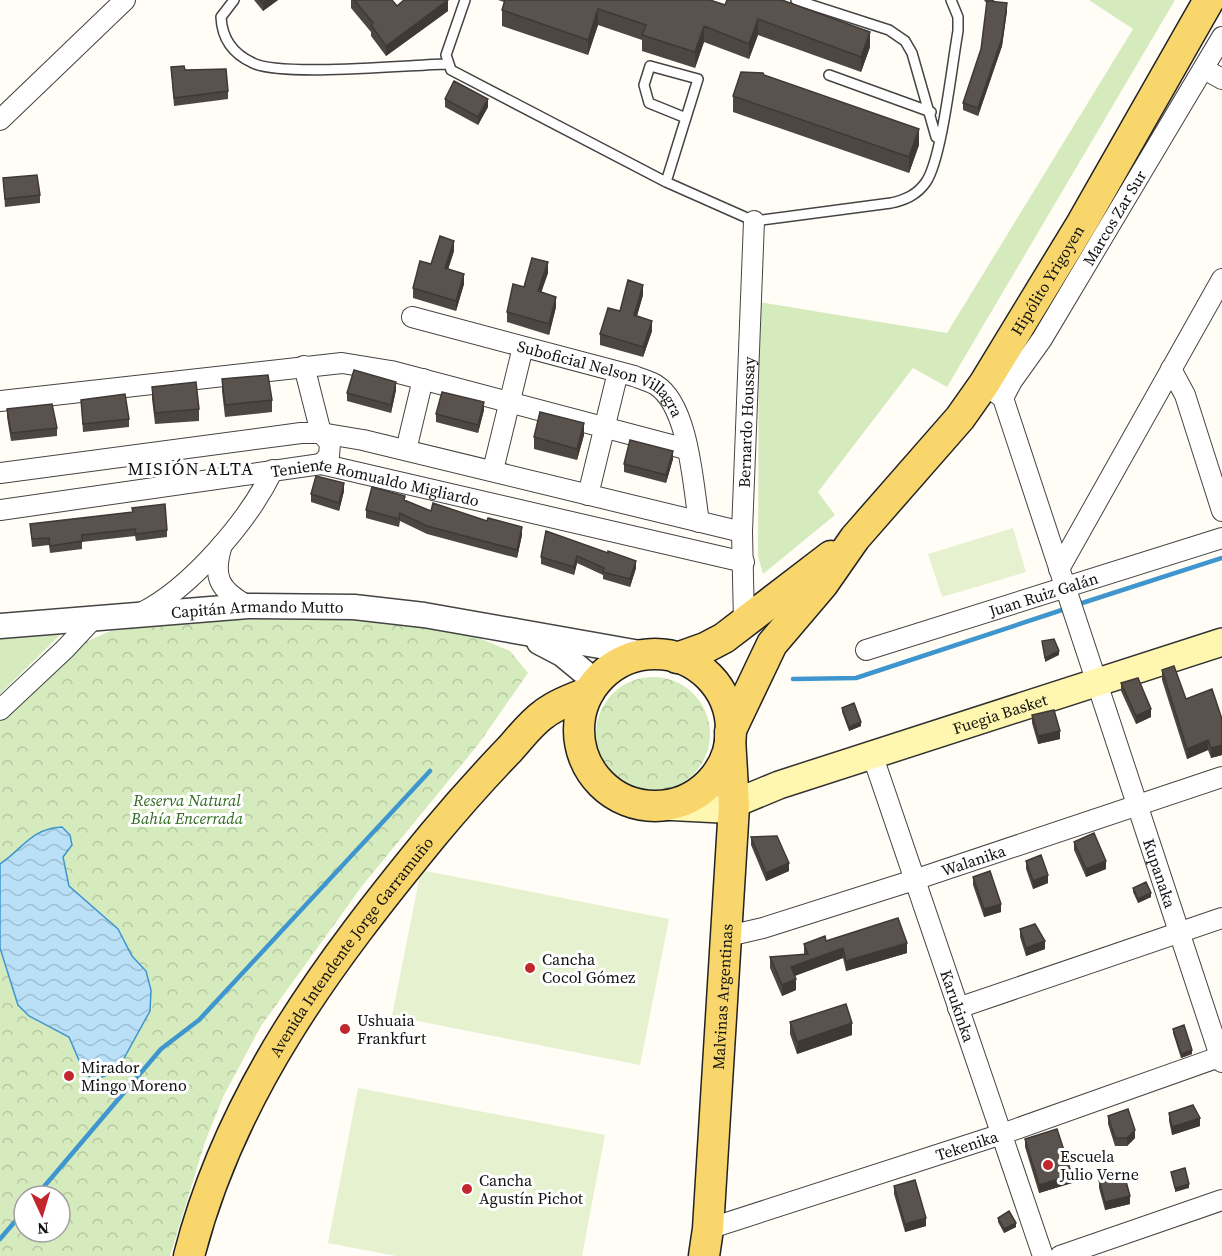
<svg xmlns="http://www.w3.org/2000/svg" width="1222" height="1256" viewBox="0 0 1222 1256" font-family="'Source Serif 4',serif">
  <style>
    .grass { fill: #d5ebbd }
    .park { fill: url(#park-crowns); fill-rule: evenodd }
    .pitch { fill: #e6f2cf }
    .water { fill: url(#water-waves); stroke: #3f96cf; stroke-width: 1.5 }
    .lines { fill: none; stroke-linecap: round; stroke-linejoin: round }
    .stream { stroke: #3f96cf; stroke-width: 4.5 }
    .service-casing { stroke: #444; stroke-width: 12 }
    .minor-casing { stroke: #444; stroke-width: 22 }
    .tertiary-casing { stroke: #444; stroke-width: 27 }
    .secondary-casing { stroke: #333; stroke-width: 30 }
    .primary-casing { stroke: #222; stroke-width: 33 }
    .service { stroke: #fff; stroke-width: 9 }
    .minor { stroke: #fff; stroke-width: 20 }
    .tertiary { stroke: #fff; stroke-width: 24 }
    .secondary { stroke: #fff6b0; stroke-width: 27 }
    .primary { stroke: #f9d66b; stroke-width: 30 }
    .wall { fill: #4d4742 }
    .shaded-wall { fill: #3f3936 }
    .building { fill: #5a524d; stroke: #3f3936; stroke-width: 1.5 }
    .poi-dot { fill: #c4262e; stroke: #fff; stroke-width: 2 }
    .labels { text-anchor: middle; stroke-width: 6; stroke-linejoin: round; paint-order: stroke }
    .street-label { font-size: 16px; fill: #111; stroke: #fff }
    .park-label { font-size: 16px; font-style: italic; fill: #2f6b1f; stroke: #fff }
    .poi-label { font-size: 16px; fill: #111; stroke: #fff; text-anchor: start }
    .neighbourhood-label { font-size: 18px; letter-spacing: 1.5px; fill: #111; stroke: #fff }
  </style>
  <defs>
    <pattern id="park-crowns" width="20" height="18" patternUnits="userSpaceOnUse" patternTransform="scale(1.5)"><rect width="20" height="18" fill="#d5ebbd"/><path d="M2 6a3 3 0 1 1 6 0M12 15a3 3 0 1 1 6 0" fill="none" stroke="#b6c8a1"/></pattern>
    <pattern id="water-waves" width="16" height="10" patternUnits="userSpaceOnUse" patternTransform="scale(1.5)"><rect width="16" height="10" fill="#b9e0f7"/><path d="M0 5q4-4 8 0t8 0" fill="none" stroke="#9ebfd3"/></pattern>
  </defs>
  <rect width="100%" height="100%" fill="#fffdf5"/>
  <path class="grass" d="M1089 0H1175L947 387 913 368 818 492 835 515 763 574 758 556 759 302 947 333 1133 29Z
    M64 631 0 694V637Z"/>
  <path class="park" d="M249 616 372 619 474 636 510 651 528 673 477 746 362 886 261 1026 223 1097 205 1142 170 1256H0V722L83 643 110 631ZM24 1196H60V1232H24Z
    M596 734a57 57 0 1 1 114 0a57 57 0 1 1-114 0Z"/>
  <path class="pitch" d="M1013 528 1026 572 942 597 928 554Z
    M421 870 669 919 640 1065 392 1016Z
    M358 1088 605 1135 582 1256H396L328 1243Z"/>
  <path class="water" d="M62 827 70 835 72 845 63 857 69 886 118 929 132 956 146 971 151 990 150 1011 123 1060 105 1076 93 1080 84 1072 69 1037 29 1016 18 1005 0 948V864C24 848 30 829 62 827Z"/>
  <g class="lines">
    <path class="stream" d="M1076 605 1222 558
      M793 679 856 678 1068 608
      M36 1196 161 1049 199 1020 430 771
      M0 1239 24 1211"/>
    <defs>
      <path id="service" d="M234 0 221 17C222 38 233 54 253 63 281 77 408 65 446 64
        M465 0 446 55 451 70 666 182 754 221 891 203C905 200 917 195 926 182 942 159 952 64 958 31V17L951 0
        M796 0 889 30 905 41 912 53 936 137
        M829 75 931 112
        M666 182 698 79 650 66 644 85 649 103 686 118"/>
      <g id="minor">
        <path d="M1204 69 1222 79"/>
        <path d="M0 120 125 0"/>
        <path id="s1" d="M412 317 634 376C641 379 650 381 656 385 689 406 693 485 699 522"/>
        <path d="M304 366 321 433 330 443 329 456 321 464"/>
        <path d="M1171 369 1185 395 1222 511"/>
        <path id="s2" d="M984 384 1003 398 1222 1062"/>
        <path id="s3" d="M1003 398 1012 381 1042 339 1222 37"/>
        <path d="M0 401 342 363 391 371 686 449"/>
        <path d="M406 450 423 379"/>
        <path d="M493 470 523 347"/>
        <path d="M0 473 301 433H321L363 440 742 532"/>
        <path d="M588 495 618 372"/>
        <path id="s4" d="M0 510 321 464 744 562"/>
        <path d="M222 545C212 577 219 590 248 606"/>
        <path d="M1059 569 1222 279"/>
        <path d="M141 613C191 588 249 520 273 470"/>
        <path id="s5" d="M744 623 742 532 754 221"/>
        <path id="s6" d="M866 650 1222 538"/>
        <path d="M0 710 65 649 94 618"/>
        <path id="s7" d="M872 754 1043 1256"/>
        <path id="s8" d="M724 937 763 928 914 880 1222 777"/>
        <path d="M958 1008 1222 918"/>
        <path id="s9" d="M708 1229 1002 1134 1222 1056"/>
        <path d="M1060 1256 1222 1200"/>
      </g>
      <g id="tertiary">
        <path id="s10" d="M0 626 248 606 354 607 424 615 651 655"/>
        <path d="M539 642 562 654 596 682"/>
      </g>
      <g id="secondary">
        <path id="s11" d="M662 806 721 809 779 785 1222 642"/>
      </g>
      <g id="primary">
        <circle cx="655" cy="730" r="76"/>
        <path d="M677 658 705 648 724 638 831 556"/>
        <path id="s12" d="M730 732 772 644 823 584 855 538 960 418 984 384 1082 223 1209 0"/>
        <path id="s13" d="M189 1256C231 1092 328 963 433 835 458 805 483 777 509 750 520 738 531 723 544 714 557 704 574 698 589 692"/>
        <path id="s14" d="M704 1256 708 1229 734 806 730 738"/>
      </g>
    </defs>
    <use href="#service" class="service-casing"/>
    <use href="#minor" class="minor-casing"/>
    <use href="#tertiary" class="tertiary-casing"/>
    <use href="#secondary" class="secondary-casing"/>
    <use href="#primary" class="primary-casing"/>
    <use href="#service" class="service"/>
    <use href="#minor" class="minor"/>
    <use href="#tertiary" class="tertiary"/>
    <use href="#secondary" class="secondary"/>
    <use href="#primary" class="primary"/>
  </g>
  <path class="wall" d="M254 0H278L263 11Z
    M351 0H392L397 6 448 11 386 56 371 36V32L351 8Z
    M498 0H710L870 47 861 72 758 35 749 59 704 42 695 68 642 51V40L598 25 588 55 502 26V10L504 2Z
    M984 0H995L992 2 1007 11 1002 46 978 116 963 110V103L981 49 987 4Z
    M171 67 185 70 228 91V99L174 106Z
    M764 75 919 145 909 173 733 112V96Z
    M445 99 488 107 478 125 445 107Z
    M3 178 40 195V203L5 207Z
    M454 251 448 269 464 284 456 311 413 298V288L431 264Z
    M548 273 541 292 556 307 549 335 507 322V312L524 287Z
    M643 295 637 316 652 331 643 357 600 345V334L620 311Z
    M222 379 272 400V412L225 417 222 391Z
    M152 387 199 409V421L155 424 152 399Z
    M396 390 391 413 347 401V393Z
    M81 400 129 419V427L83 432Z
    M7 409 57 428V436L11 441 7 417Z
    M484 410 478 433 436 422V414Z
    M584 435 577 460 534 449V437Z
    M673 459 666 483 624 472V464Z
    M344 491 339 511 311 502V494Z
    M405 500 431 511 522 535 517 558 427 534 400 521 399 527 366 518V510Z
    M132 508 167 530V537L136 541 135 536 82 542V549L50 553 49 545 32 547 30 524 132 512Z
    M546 531 636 568 630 587 603 579V575L577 563 574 575 541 564V557Z
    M1162 670 1186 699 1222 719V755L1211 758 1208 750 1187 759 1162 680Z
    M1121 683 1151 717 1136 724 1121 691Z
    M842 708 861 726 849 731 842 712Z
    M1032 715 1060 739 1038 744 1032 723Z
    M751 837 789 871 766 881 751 845Z
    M1074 842 1106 869 1086 877 1074 850Z
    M1026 861 1048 883 1033 889 1026 869Z
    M973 877 1001 912 984 917 973 885Z
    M1133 888 1151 897 1138 903 1133 892Z
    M1020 929 1045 949 1026 956 1020 937Z
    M826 941 907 953 846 971 843 958 795 976 796 990 782 996 770 968V957L804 955V944Z
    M790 1022 852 1035 797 1054 790 1034Z
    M1173 1029 1192 1054 1181 1058 1173 1033Z
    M1169 1113 1200 1126 1172 1135 1169 1121Z
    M1108 1116 1135 1138 1127 1146H1115L1108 1124Z
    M1025 1139 1072 1183 1039 1193 1025 1147Z
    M1099 1180 1130 1204 1105 1210 1099 1188Z
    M894 1186 926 1226 905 1232 894 1194Z
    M998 1218 1016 1227 1004 1233 998 1222Z"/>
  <path class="shaded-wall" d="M267 0H278L263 11V3Z
    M448 0V11L386 56V46Z
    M1007 3V11L1002 46 978 116V108Z
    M598 9V25L588 55V40Z
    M758 19V35L749 59V44Z
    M704 26V42L695 68V52Z
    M870 32V47L861 72V57Z
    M488 99V107L478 125V117Z
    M919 129V145L909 173V157Z
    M454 241V251L445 279V268Z
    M548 262V273L538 302V291Z
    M464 274V284L456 311V301Z
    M643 285V295L634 326V315Z
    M556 297V307L549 335V324Z
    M652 321V331L643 357V347Z
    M396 382V390L391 413V405Z
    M484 402V410L478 433V425Z
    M584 423V435L577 460V449Z
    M673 451V459L666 483V475Z
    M344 483V491L339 511V503Z
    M522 527V535L517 558V550Z
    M577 556V563L574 575V567Z
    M636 561V568L630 587V579Z
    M1059 651V655L1045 662V658Z
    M1151 709V717L1136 724V716Z
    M861 722V726L849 731V727Z
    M1060 731V739L1038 744V736Z
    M1208 740V750L1187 759V749Z
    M1222 745V755L1211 758V748Z
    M1106 861V869L1086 877V869Z
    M789 863V871L766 881V873Z
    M1048 875V883L1033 889V881Z
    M1151 893V897L1138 903V899Z
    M1001 904V912L984 917V909Z
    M1045 941V949L1026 956V948Z
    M907 943V953L846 971V961Z
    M843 948V958L791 977V967Z
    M796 979V990L782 996V985Z
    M852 1023V1035L797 1054V1042Z
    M1192 1050V1054L1181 1058V1054Z
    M1200 1118V1126L1172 1135V1127Z
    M1135 1130V1138L1127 1146V1138Z
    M1072 1175V1183L1039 1193V1185Z
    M1189 1184V1188L1175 1192V1188Z
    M1130 1196V1204L1105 1210V1202Z
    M926 1218V1226L905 1232V1224Z
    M1016 1223V1227L1004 1233V1229Z"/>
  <path class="building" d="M260 0H267L263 3Z
    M354 0H392L397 6 404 0H448L386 46 371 25 373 23Z
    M505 0H710L725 5 727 0H782L870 32 861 57 758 19 749 44 704 26 695 52 642 35 646 25 598 9 588 40 502 10Z
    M987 1 1007 3 1002 38 978 108 963 103 981 49Z
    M184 66 185 70 226 69 228 91 174 98 171 67Z
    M741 72 763 73 764 75 919 129 909 157 733 96Z
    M454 81 488 99 478 117 445 99Z
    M37 175 40 195 5 199 3 178Z
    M440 236 454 241 445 268 464 274 456 301 413 288 420 261 431 264Z
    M532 258 548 262 538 291 556 297 549 324 507 312 513 284 524 287Z
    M628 280 643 285 634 315 652 321 643 347 600 334 608 308 620 311Z
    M354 370 396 382 391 405 347 393Z
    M268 375 272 400 225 405 222 379Z
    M196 382 199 409 155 413 152 387Z
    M442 392 484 402 478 425 436 414Z
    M125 394 129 419 83 424 81 400Z
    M52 404 57 428 11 433 7 409Z
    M540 412 584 423 577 449 534 437Z
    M630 440 673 451 666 475 624 464Z
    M316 476 344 483 339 503 311 494Z
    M372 487 405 496 404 500 431 511 433 503 487 521 488 518 522 527 517 550 427 526 400 513 399 519 366 510Z
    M165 504 167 530 136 534 135 529 82 535V541L50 546 49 538 32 539 30 524 133 512 132 508Z
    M546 531 608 553V551L636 561 630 579 603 572 604 568 577 556 574 567 541 557Z
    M1054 639 1059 651 1045 658 1042 641Z
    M1174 666 1186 699 1212 689 1222 719V745L1211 748 1208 740 1187 749 1162 670Z
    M1138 678 1151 709 1136 716 1121 683Z
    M854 703 861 722 849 727 842 708Z
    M1054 710 1060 731 1038 736 1032 715Z
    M1094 833 1106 861 1086 869 1074 842Z
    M777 836 789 863 766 873 751 837Z
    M1041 855 1048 875 1033 881 1026 861Z
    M990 871 1001 904 984 909 973 877Z
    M1146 882 1151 893 1138 899 1133 888Z
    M898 918 907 943 846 961 843 948 791 967 796 979 782 985 770 957 808 954 804 944 825 936 826 941Z
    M1035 924 1045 941 1026 948 1020 929Z
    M846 1004 852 1023 797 1042 790 1022Z
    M1184 1025 1192 1050 1181 1054 1173 1029Z
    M1193 1105 1200 1118 1172 1127 1169 1113Z
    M1128 1109 1135 1130 1127 1138H1115L1108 1116Z
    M1057 1129 1072 1175 1039 1185 1025 1139Z
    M1185 1168 1189 1184 1175 1188 1171 1172Z
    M1124 1174 1130 1196 1105 1202 1099 1180Z
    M915 1180 926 1218 905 1224 894 1186Z
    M1009 1211 1016 1223 1004 1229 998 1218Z"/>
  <g class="poi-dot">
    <circle cx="530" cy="968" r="6"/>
    <circle cx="345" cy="1029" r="6"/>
    <circle cx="69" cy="1076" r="6"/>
    <circle cx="1048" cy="1165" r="6"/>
    <circle cx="467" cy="1189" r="6"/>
  </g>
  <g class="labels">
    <g class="street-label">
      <text dy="6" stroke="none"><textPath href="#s3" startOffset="212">Marcos Zar Sur</textPath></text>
      <text dy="6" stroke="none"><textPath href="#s12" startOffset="555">Hipólito Yrigoyen</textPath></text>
      <text dy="6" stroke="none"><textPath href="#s1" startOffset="201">Suboficial Nelson Villagra</textPath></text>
      <text dy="6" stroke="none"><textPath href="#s5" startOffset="201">Bernardo Houssay</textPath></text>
      <text dy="6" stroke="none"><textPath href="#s4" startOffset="380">Teniente Romualdo Migliardo</textPath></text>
      <text dy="6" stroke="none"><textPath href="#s6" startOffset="186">Juan Ruiz Galán</textPath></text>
      <text dy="6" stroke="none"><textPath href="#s10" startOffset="258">Capitán Armando Mutto</textPath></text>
      <text dy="6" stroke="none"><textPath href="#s11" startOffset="354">Fuegia Basket</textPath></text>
      <text dy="6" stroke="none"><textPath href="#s8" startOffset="261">Walanika</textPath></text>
      <text dy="6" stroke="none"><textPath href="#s2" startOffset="524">Kupanaka</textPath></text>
      <text dy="6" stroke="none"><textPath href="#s13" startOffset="352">Avenida Intendente Jorge Garramuño</textPath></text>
      <text dy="6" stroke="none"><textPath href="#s14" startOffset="260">Malvinas Argentinas</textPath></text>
      <text dy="6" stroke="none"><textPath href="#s7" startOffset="266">Karukinka</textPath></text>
      <text dy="6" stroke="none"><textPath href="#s9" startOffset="272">Tekenika</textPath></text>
    </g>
    <g class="park-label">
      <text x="187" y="806">Reserva Natural<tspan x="187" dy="18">Bahía Encerrada</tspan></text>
    </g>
    <g class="poi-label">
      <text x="542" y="965">Cancha<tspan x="542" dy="18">Cocol Gómez</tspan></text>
      <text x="357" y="1026">Ushuaia<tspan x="357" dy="18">Frankfurt</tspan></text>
      <text x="81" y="1073">Mirador<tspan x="81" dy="18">Mingo Moreno</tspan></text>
      <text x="1060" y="1162">Escuela<tspan x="1060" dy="18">Julio Verne</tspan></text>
      <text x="479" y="1186">Cancha<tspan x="479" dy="18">Agustín Pichot</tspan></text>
    </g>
    <g class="neighbourhood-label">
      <text x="191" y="475">MISIÓN ALTA</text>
    </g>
  </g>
  <g transform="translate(42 1214) rotate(176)"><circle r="28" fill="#ffffff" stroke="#a0a0a0" stroke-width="1.5"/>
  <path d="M0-4.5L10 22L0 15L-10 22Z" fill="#c4262e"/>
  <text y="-9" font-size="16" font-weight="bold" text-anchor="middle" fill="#111111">N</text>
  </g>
</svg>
